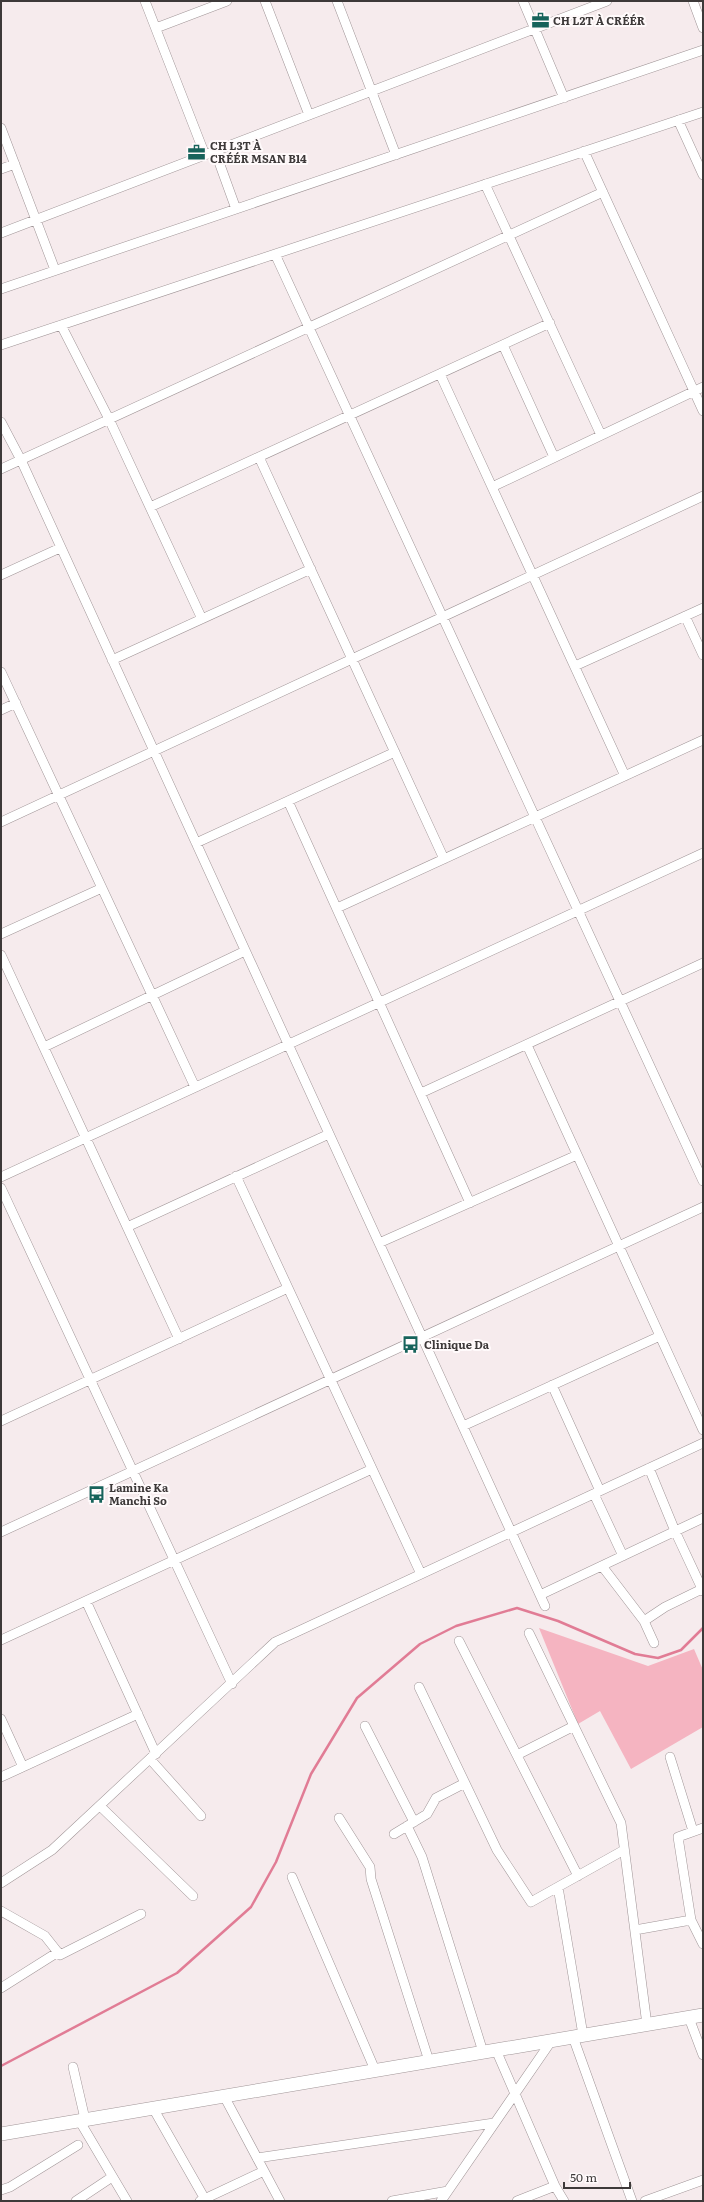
<svg xmlns="http://www.w3.org/2000/svg" width="704" height="2202" viewBox="0 0 704 2202" font-family="Literata,serif">
  <style>
    .green { fill: #f5b4c1 }
    .lines { fill: none; stroke-linecap: round; stroke-linejoin: round }
    .stream { stroke: #e17c95; stroke-width: 2.5 }
    .street-casing { stroke: #a09597; stroke-width: 10 }
    .secondary-casing { stroke: #a09597; stroke-width: 14 }
    .street { stroke: #fff; stroke-width: 9 }
    .secondary { stroke: #fff; stroke-width: 13 }
    .labels { text-anchor: middle; stroke-width: 4; stroke-linejoin: round; paint-order: stroke }
    .poi-label { font-size: 11px; font-weight: bold; fill: #3d3939; stroke: #fffafb; text-anchor: start }
  </style>
  <rect width="100%" height="100%" fill="#f6ebed"/>
  <path class="green" d="M539 1628 648 1666 694 1649 703 1670V1727L631 1769 600 1711 578 1724Z"/>
  <g class="lines">
    <path class="stream" d="M1 2066 177 1973 251 1907 276 1862 311 1774 357 1698 420 1644 456 1626 517 1608 558 1621 635 1654 658 1658 681 1650 703 1628"/>
    <defs>
      <path id="street" d="M145 1 205 155
        M265 1 309 115
        M337 1 396 155
        M523 1 564 98
        M693 1 703 28
        M156 28 227 1
        M678 120 703 175
        M1 128 55 270
        M215 151 236 209
        M584 151 703 411
        M1 169 15 164
        M485 184 601 435
        M1 233 607 1
        M275 254 703 1181
        M1 289 703 50
        M61 325 109 419 202 619
        M1 345 703 112
        M503 345 554 457
        M440 374 625 776
        M1 422 21 460 545 1606
        M259 457 444 859
        M1 469 603 192
        M492 487 703 387
        M150 507 550 323
        M1 575 60 548
        M685 616 703 655
        M112 660 311 569
        M575 666 703 608
        M1 672 195 1087
        M1 710 16 703
        M288 801 470 1203
        M1 822 703 496
        M196 843 395 752
        M337 908 703 740
        M1 934 102 888
        M1 955 179 1339
        M527 1045 703 1430
        M44 1047 245 951
        M421 1093 703 963
        M236 1176 421 1574
        M1 1177 703 853
        M1 1188 232 1684
        M127 1227 329 1134
        M379 1243 577 1155
        M552 1385 600 1491
        M1 1421 288 1288
        M463 1426 660 1336
        M649 1468 675 1531 703 1591
        M594 1494 623 1556
        M1 1532 703 1207
        M602 1566 644 1621 654 1643
        M540 1595 703 1518
        M86 1601 156 1754
        M644 1621 665 1607 702 1589
        M529 1633 621 1823 647 2025
        M1 1640 372 1469
        M459 1641 578 1876
        M419 1687 497 1850 531 1902 624 1850
        M1 1719 23 1767
        M365 1726 414 1822
        M517 1755 574 1726
        M670 1757 693 1831
        M150 1759 201 1816
        M1 1777 138 1714
        M100 1806 193 1896
        M339 1818 370 1867 371 1879 429 2061
        M407 1826 422 1857 483 2052
        M703 1828 678 1837 691 1920 703 1944
        M394 1834 427 1814 436 1798 465 1783
        M292 1877 375 2070
        M1 1883 52 1850 275 1642 703 1443
        M558 1887 583 2035
        M1 1911 45 1936 60 1955 141 1914
        M635 1930 691 1920
        M1 1988 58 1952
        M689 2018 703 2055
        M573 2037 632 2201
        M496 2050 555 2186 564 2201
        M73 2067 85 2119
        M224 2096 280 2201
        M153 2108 206 2201
        M79 2120 127 2201
        M257 2158 494 2123
        M1 2190 10 2187 78 2145
        M76 2201 112 2177
        M200 2201 264 2171
        M392 2201 448 2191
        M441 2201 552 2040
        M517 2201 555 2186
        M645 2201 703 2180"/>
      <path id="secondary" d="M1 2134 703 2015"/>
    </defs>
    <use href="#street" class="street-casing"/>
    <use href="#secondary" class="secondary-casing"/>
    <use href="#street" class="street"/>
    <use href="#secondary" class="secondary"/>
  </g>
  <defs>
    <symbol id="office-bare" viewBox="-9 -9 18 18"><path d="M-6-3h4V-5.5h4V-3h4V5H-6ZM-1-4.5V-3h2v-1.5ZM-6 0V1H6V0Z" fill="#17635b" stroke="#fffafb" stroke-width="2.5" paint-order="stroke"/></symbol>
    <symbol id="bus-bare" viewBox="-9 -9 18 18"><path d="M-5-6H5V4H4V6H2V4H-2V6H-4V4H-5ZM-3.5-4V0h7V-4ZM-3.5 1.2v1.5H-2V1.2ZM2 1.2v1.5H3.5V1.2Z" fill="#17635b" stroke="#fffafb" stroke-width="2.5" paint-order="stroke"/></symbol>
  </defs>
  <g fill-rule="evenodd">
    <use href="#office-bare" x="528" y="8" width="25" height="25"/>
    <use href="#office-bare" x="184" y="140" width="25" height="25"/>
    <use href="#bus-bare" x="398" y="1332" width="25" height="25"/>
    <use href="#bus-bare" x="84" y="1482" width="25" height="25"/>
  </g>
  <g class="labels">
    <g class="poi-label">
      <text x="553" y="25">CH L2T À CRÉÉR</text>
      <text x="210" y="150">CH L3T À<tspan x="210" dy="13">CRÉÉR MSAN B14</tspan></text>
      <text x="424" y="1349">Clinique Da</text>
      <text x="109" y="1492">Lamine Ka<tspan x="109" dy="13">Manchi So</tspan></text>
    </g>
  </g>
  <rect width="704" height="2202" fill="none" stroke="#3d3939" stroke-width="4"/>
  <path d="M564 2182v6h66v-6" fill="none" stroke="#3d3939" stroke-width="2"/>
  <text x="570" y="2182" font-size="12" fill="#3d3939" stroke="#fffafb" stroke-width="3" paint-order="stroke">50 m</text>
</svg>
